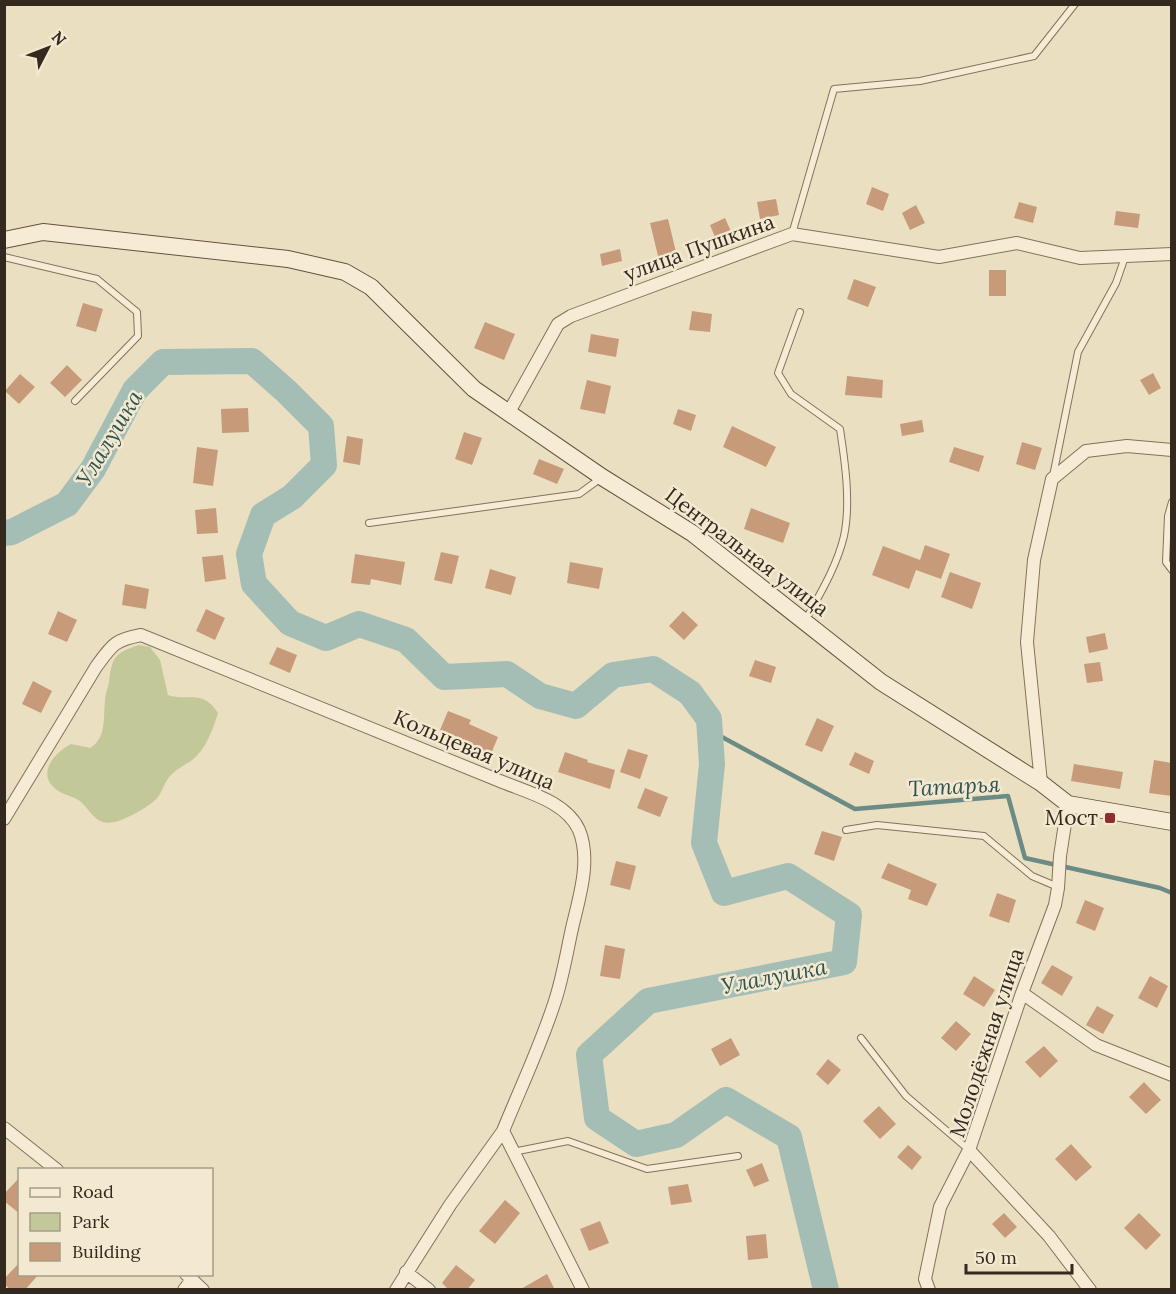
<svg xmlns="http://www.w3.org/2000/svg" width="1176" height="1294" viewBox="0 0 1176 1294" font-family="Lora,serif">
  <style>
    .green { fill: #c2c897 }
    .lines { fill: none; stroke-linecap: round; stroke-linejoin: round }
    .stream { stroke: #6c8b84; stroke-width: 4.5 }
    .river { stroke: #a4beb6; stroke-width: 26 }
    .building { fill: #c79a7a }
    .lane-casing { stroke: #84715b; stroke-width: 8 }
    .street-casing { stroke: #84715b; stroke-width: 14 }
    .secondary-casing { stroke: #65523e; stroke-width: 18 }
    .lane { stroke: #f6ecd5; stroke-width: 6 }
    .street { stroke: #f6ecd5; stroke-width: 12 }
    .secondary { stroke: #f6ecd5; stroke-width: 16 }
    .poi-dot { fill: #8f2e2f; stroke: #f3e9d1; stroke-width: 2 }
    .labels { text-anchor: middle; stroke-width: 5; stroke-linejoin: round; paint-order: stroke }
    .street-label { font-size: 21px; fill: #34291e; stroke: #f3e9d1 }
    .poi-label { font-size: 21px; fill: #34291e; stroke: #f3e9d1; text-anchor: end }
    .water-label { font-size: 22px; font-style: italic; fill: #2e5351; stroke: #f3e9d1 }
  </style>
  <rect width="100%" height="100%" fill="#ebdfc2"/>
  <path class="green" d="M139 645 150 647 160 660 168 695C188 702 202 688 218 713 213 729 206 750 191 761 185 765 178 768 172 774 165 780 163 790 158 797 152 805 124 821 114 822 96 826 92 812 81 802 76 797 67 796 60 792 35 777 51 755 71 744L90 748C107 738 103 717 105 701 105 694 108 688 109 682 112 658 114 653 139 645Z"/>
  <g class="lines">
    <path class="stream" d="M709 730 855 809 1008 796 1025 858 1160 888 1172 893"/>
    <path class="river" d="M4 533 12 532 67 504 93 469 135 390 163 362 252 361 286 391 321 426 324 465 292 497 263 515 249 554 254 584 290 623 326 638 359 624 406 640 444 677 507 674 540 696 576 706 613 675 653 669 690 693 709 719 712 764 704 843 724 893 788 876 849 915 844 962 648 1001 589 1055 597 1118 636 1144 676 1135 726 1100 789 1137 826 1290"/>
  </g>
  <path class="building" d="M872 187 889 194 883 211 866 204Z
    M776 199 779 215 760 219 757 202Z
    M1019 202 1037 207 1033 223 1014 218Z
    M916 205 925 223 910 230 902 213Z
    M1116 211 1140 214 1138 228 1114 225Z
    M725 218 733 236 717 242 710 225Z
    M668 219 676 252 658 256 650 223Z
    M620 249 622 261 602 266 600 254Z
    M989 270H1006V296H989Z
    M854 279 876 287 868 307 847 299Z
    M83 303 103 309 96 332 76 326Z
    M692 311 712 314 710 332 689 330Z
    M485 322 515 334 504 360 474 348Z
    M591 334 619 339 616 357 588 352Z
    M67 365 82 380 65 397 50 383Z
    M1153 373 1161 388 1149 395 1140 380Z
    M20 374 35 387 19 404 5 391Z
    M847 376 883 380 882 398 845 395Z
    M587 380 611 386 605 414 580 409Z
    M248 408 249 432 222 433 221 409Z
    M678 409 696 415 691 431 673 424Z
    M922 420 924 432 902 436 900 424Z
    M732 426 776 447 766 467 723 447Z
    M464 432 482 438 472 465 455 459Z
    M347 436 363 439 360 465 343 462Z
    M1022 442 1042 448 1035 470 1016 464Z
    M197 447 218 450 213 486 193 483Z
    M954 447 984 456 979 472 949 462Z
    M539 459 564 469 557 484 533 474Z
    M216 508 218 533 197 534 195 510Z
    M751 508 790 523 783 543 744 529Z
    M925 545 950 554 941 579 916 570 909 589 872 575 883 546 920 560Z
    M441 552 459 556 452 584 434 580Z
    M355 554 405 562 401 585 371 579 370 585 351 583Z
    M223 555 226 579 205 582 202 557Z
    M570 562 603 568 599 589 567 583Z
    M490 569 516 577 511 595 485 588Z
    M950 572 981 583 972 609 941 597Z
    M125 584 149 589 146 609 122 605Z
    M206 609 225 618 215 640 196 631Z
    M58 611 77 620 67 642 48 634Z
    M683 611 698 625 684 640 669 626Z
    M1105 633 1108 649 1089 653 1086 637Z
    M277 647 297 655 290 673 269 664Z
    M755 660 776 667 771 683 749 676Z
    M1100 662 1103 681 1087 683 1084 664Z
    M33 681 52 691 41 713 22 704Z
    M448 711 471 720 469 724 498 737 491 754 471 745 472 743 440 730Z
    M817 718 834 726 822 752 805 745Z
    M628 749 648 755 640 779 620 772Z
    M565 752 588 760 587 762 615 770 610 789 558 772Z
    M855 752 874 761 869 774 849 765Z
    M1154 760 1172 763V796L1149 793Z
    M1074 764 1123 772 1120 789 1071 781Z
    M645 788 668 797 660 817 637 808Z
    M822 831 842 837 834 861 814 854Z
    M616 861 636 866 630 890 610 885Z
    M888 863 937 884 927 906 908 899 911 890 881 878Z
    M997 893 1016 900 1009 923 989 916Z
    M1085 900 1104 908 1095 931 1076 923Z
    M605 945 625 949 620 979 600 976Z
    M1052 965 1073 977 1062 996 1041 983Z
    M974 976 995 990 984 1007 963 994Z
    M1150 976 1168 986 1157 1008 1138 998Z
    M1097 1006 1114 1015 1103 1034 1086 1025Z
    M956 1021 971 1034 956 1051 941 1038Z
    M731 1038 740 1055 720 1066 711 1049Z
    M1044 1046 1058 1061 1040 1078 1025 1062Z
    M828 1059 841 1070 828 1085 816 1074Z
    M1144 1082 1161 1100 1146 1114 1129 1097Z
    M879 1106 896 1124 880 1139 863 1121Z
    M1071 1144 1092 1167 1076 1181 1055 1159Z
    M908 1145 922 1157 912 1170 897 1157Z
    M762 1163 769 1181 754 1187 746 1170Z
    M20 1177V1214L4 1201V1194Z
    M688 1184 692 1202 671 1205 668 1187Z
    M505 1200 520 1213 495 1244 479 1231Z
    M1004 1213 1017 1227 1005 1238 992 1224Z
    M1139 1213 1161 1235 1146 1250 1124 1228Z
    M600 1221 609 1243 589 1251 580 1229Z
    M766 1234 768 1258 748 1260 746 1236Z
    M20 1262V1275H38L25 1290H11L4 1284V1279Z
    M456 1265 475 1280 467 1290H449L442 1283Z
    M547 1274 555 1290H519Z"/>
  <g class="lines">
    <defs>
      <path id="lane" d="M792 234 834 89 920 81 1034 56 1075 4
        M4 257 97 279 137 312 138 336 75 401
        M800 312 778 373 791 394 840 429C845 462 851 503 844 536 837 566 820 594 805 621
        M1053 476 1078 352 1116 283 1125 257
        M1172 502 1168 516 1166 562 1172 570
        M369 523 579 494 601 478
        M846 830 877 825 984 836 1032 876 1058 887
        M861 1038 906 1096 968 1149
        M513 1152 568 1141 647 1169 738 1156"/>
      <path id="street" d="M509 412 558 324 571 316 792 234 939 257 1017 243 1080 258 1172 254
        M1041 783 1027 642 1034 560 1052 479 1086 451 1127 446 1172 450
        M1068 804 1060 856 1058 888 1055 905 1022 993 969 1150 1049 1236 1090 1290
        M4 819 96 667C112 645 114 640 141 635L500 781C526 792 566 801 579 830 591 859 580 895 573 924 567 950 563 978 554 1004 540 1047 520 1089 503 1131L583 1290
        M1022 993 1096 1045 1172 1075
        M4 1128 57 1170
        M406 1272 429 1290
        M186 1274 203 1290
        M184 1290 192 1279
        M396 1290 450 1205 503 1131
        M929 1290 925 1279 940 1207 969 1150"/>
      <path id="secondary" d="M4 240 43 232 288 259 345 272 371 287 474 389 602 477 692 533 881 682 1041 783 1068 804 1172 822"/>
    </defs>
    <use href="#lane" class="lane-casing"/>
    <use href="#street" class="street-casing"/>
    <use href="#secondary" class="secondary-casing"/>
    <use href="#lane" class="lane"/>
    <use href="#street" class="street"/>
    <use href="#secondary" class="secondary"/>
  </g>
  <rect class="poi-dot" x="1104" y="812" width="12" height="12" rx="3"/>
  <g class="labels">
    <g class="street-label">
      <text transform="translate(699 248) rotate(-20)" y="7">улица Пушкина</text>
      <text transform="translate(747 552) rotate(37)" y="7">Центральная улица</text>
      <text transform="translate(474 750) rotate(23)" y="7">Кольцевая улица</text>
      <text transform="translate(987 1043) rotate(-72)" y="7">Молодёжная улица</text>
    </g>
    <g class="poi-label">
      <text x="1098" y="825">Мост</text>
    </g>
    <g class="water-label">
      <text transform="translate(109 438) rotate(-59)" y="8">Улалушка</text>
      <text transform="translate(954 786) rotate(-3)" y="8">Татарья</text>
      <text transform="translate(774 976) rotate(-11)" y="8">Улалушка</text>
    </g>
  </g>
  <rect width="1176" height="1294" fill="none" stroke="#34291e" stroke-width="12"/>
  <rect x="18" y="1168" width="195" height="108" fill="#f3e9d1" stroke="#a79c89" stroke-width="1.5"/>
  <rect x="30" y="1188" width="30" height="9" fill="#f6ecd5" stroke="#a79c89" stroke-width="1.5"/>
  <text x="72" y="1198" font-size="18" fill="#34291e">Road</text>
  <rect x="30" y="1213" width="30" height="18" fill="#c2c897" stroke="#a79c89" stroke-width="1.5"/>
  <text x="72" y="1228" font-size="18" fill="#34291e">Park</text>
  <rect x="30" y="1243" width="30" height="18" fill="#c79a7a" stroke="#a79c89" stroke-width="1.5"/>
  <text x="72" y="1258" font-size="18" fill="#34291e">Building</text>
  <g transform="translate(48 48) rotate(48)" stroke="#f3e9d1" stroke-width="4.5" paint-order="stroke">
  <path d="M0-4.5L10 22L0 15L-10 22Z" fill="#34291e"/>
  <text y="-9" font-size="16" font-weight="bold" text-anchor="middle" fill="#34291e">N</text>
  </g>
  <path d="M966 1264v9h106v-9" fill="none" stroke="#34291e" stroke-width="3"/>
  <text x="975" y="1264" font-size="18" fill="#34291e" stroke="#f3e9d1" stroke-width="4.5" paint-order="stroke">50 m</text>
</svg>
